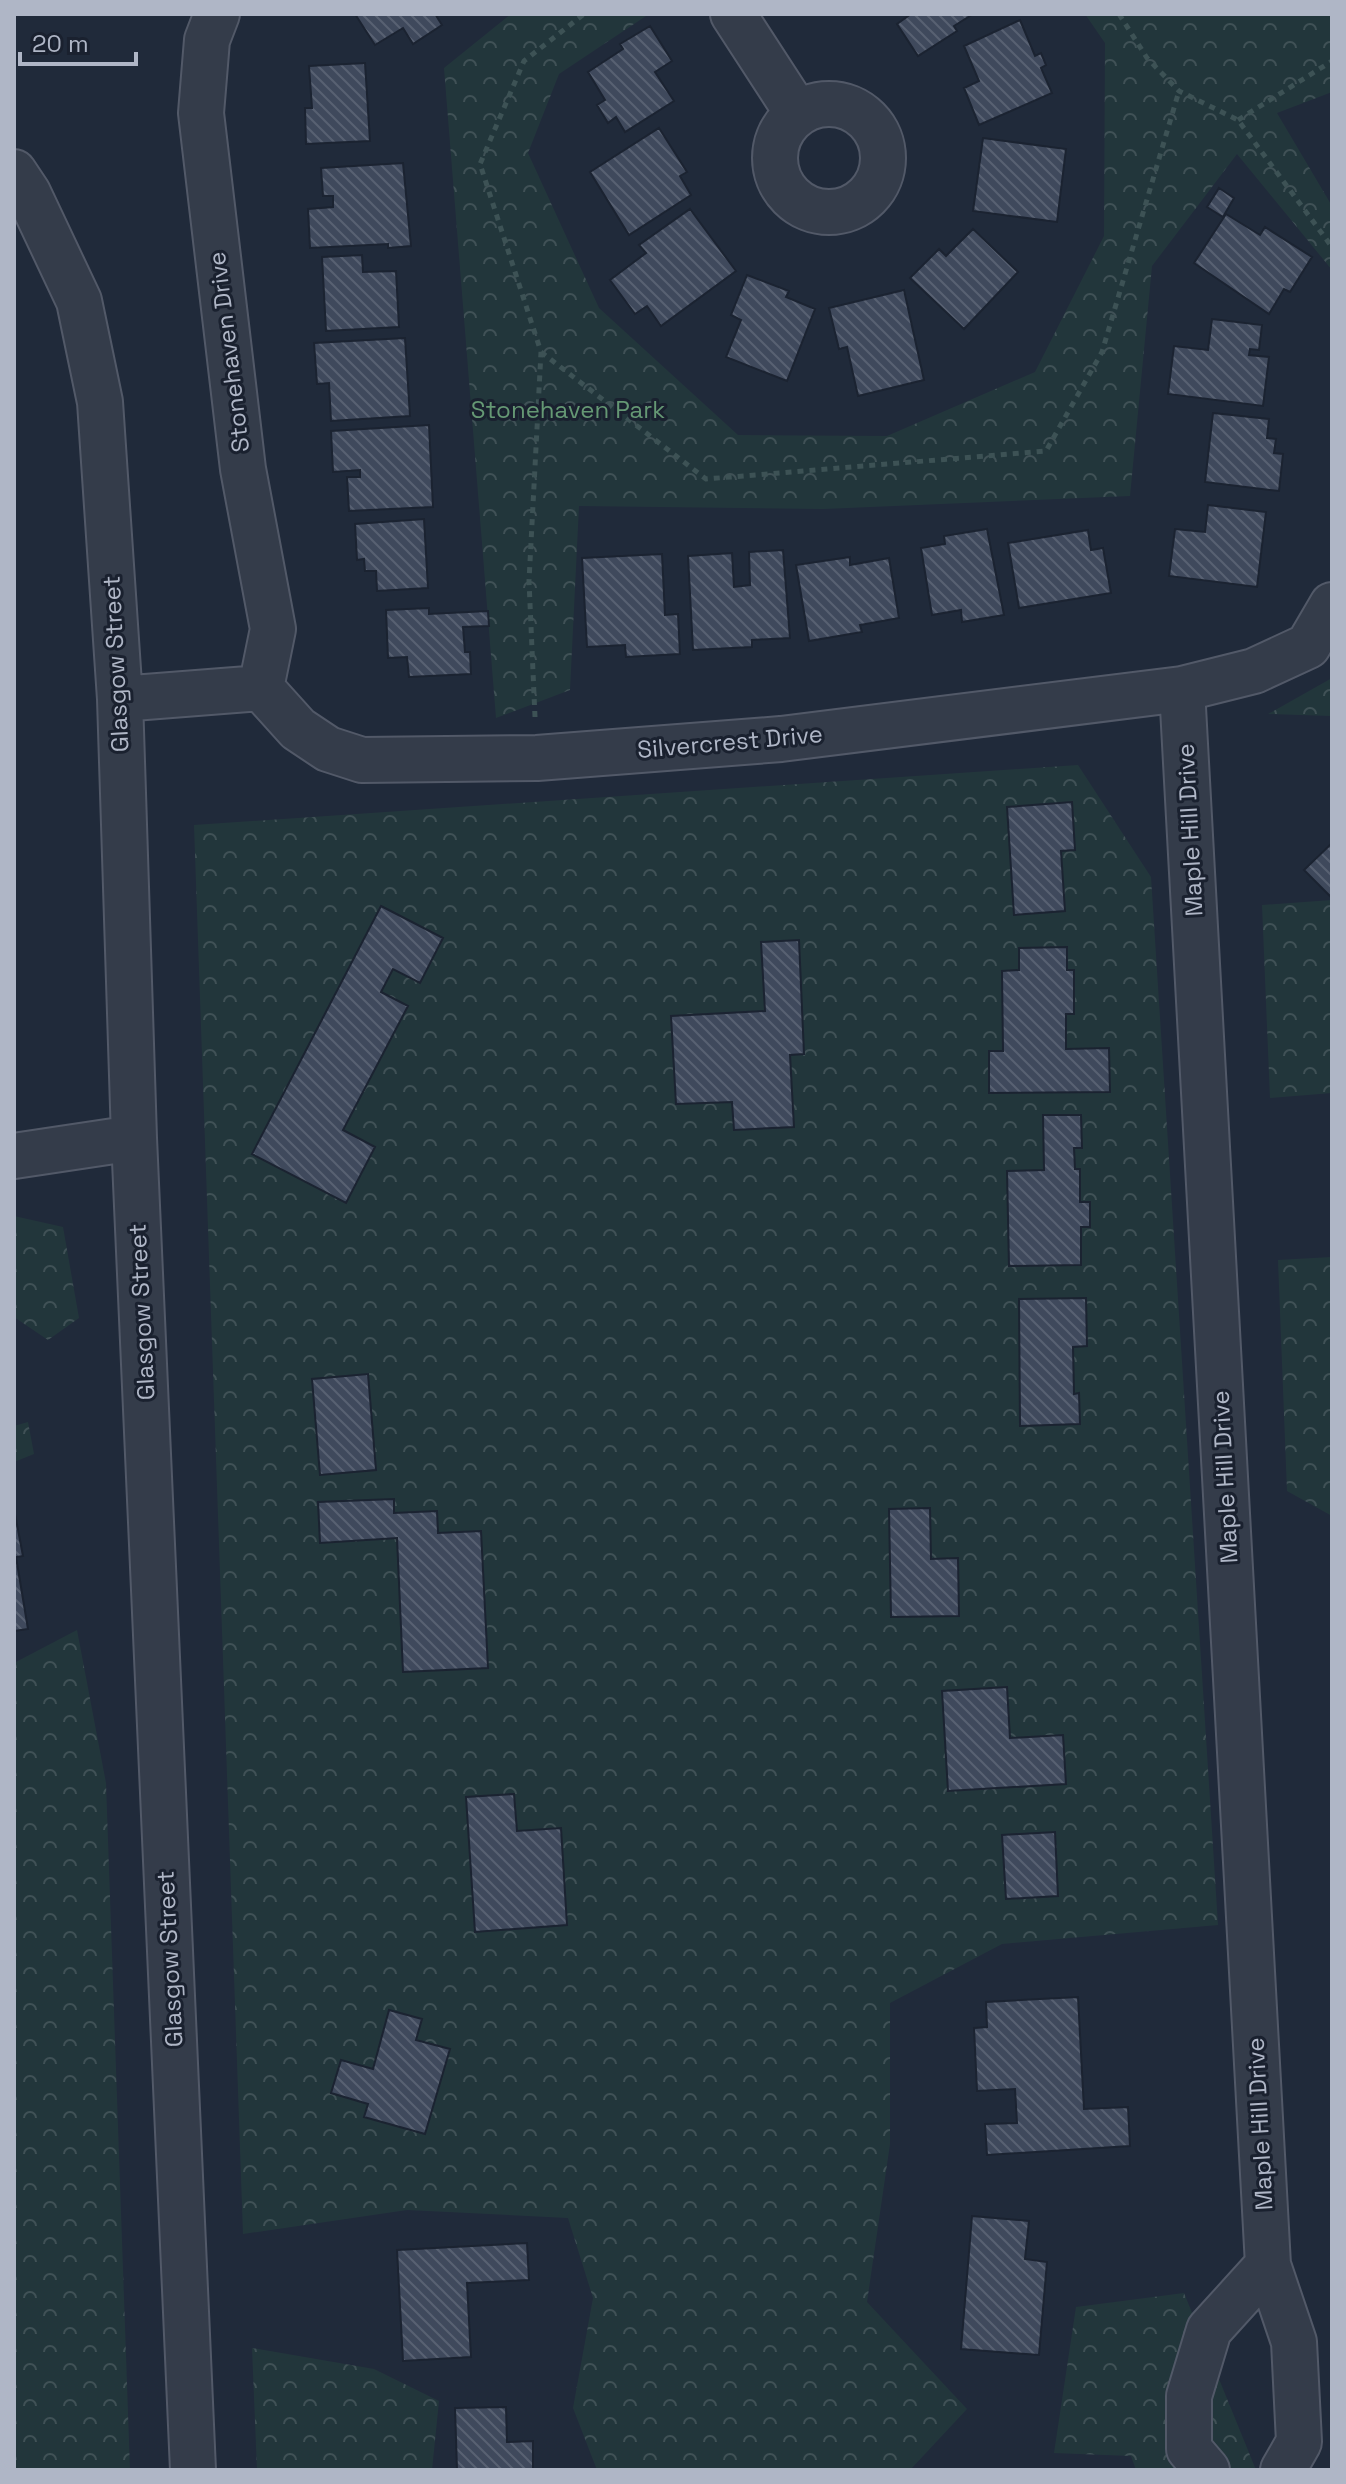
<svg xmlns="http://www.w3.org/2000/svg" width="1346" height="2484" viewBox="0 0 1346 2484" font-family="'Space Grotesk',sans-serif">
  <style>
    .forest { fill: url(#forest-crowns) }
    .building { fill: url(#building-back-hatch); stroke: #1b2331; stroke-width: 2 }
    .lines { fill: none; stroke-linecap: round; stroke-linejoin: round }
    .minor-casing { stroke: #525968; stroke-width: 48 }
    .path { stroke: #3d5255; stroke-width: 5; stroke-dasharray: 6 6; stroke-linecap: butt }
    .minor { stroke: #343c4a; stroke-width: 44 }
    .labels { text-anchor: middle; stroke-width: 6; stroke-linejoin: round; paint-order: stroke }
    .street-label { font-size: 24px; fill: #afb6c6; stroke: #1a212f }
    .park-label { font-size: 24px; fill: #659874; stroke: #1a212f }
  </style>
  <defs>
    <pattern id="forest-crowns" width="20" height="18" patternUnits="userSpaceOnUse" patternTransform="scale(2)"><rect width="20" height="18" fill="#22363b"/><path d="M2 6a3 3 0 1 1 6 0M12 15a3 3 0 1 1 6 0" fill="none" stroke="#405156"/></pattern>
    <pattern id="building-back-hatch" width="6" height="6" patternUnits="userSpaceOnUse" patternTransform="scale(2)"><rect width="6" height="6" fill="#3f495c"/><path d="M-1 5l2 2M0 0l6 6M5-1l2 2" fill="none" stroke="#586172"/></pattern>
  </defs>
  <rect width="100%" height="100%" fill="#202a3a"/>
  <path class="forest" d="M511 14H649L559 74 528 153 599 308 738 435 887 436 1035 372 1104 236 1105 43 1085 14H1332V92L1277 113 1332 206V270L1237 154 1152 266 1130 496 823 509 579 506 570 690 496 718 444 68Z
    M1332 678V716L1268 714Z
    M1078 765 1151 877 1218 1925 1002 1944 890 2003V2144L867 2302 967 2409 910 2470H597L573 2408 593 2298 568 2218 407 2210 243 2234 194 825Z
    M1332 900V1093L1270 1098 1262 905Z
    M14 1216 63 1227 79 1318 48 1340 14 1317Z
    M1332 1257V1516L1287 1491 1278 1260Z
    M28 1422 34 1454 14 1462V1426Z
    M77 1630 106 1783 130 2470H14V1663Z
    M1184 2293 1256 2470H1136L1131 2456 1054 2453 1076 2307Z
    M252 2348 374 2369 439 2401 432 2470H257Z"/>
  <path class="building" d="M355 14H435L442 25 413 44 403 28 375 45Z
    M911 14H973L954 26 957 31 918 56 897 24Z
    M1020 20 1035 56 1041 53 1046 65 1041 68 1052 93 979 125 964 88 979 81 964 46Z
    M650 26 672 61 655 72 674 101 625 132 616 117 608 123 597 105 605 100 588 72 623 49 620 44Z
    M365 63 370 141 306 144 305 108H312L309 66Z
    M659 128 687 172 680 176 691 195 629 235 590 172Z
    M983 138 1066 149 1057 222 973 211Z
    M403 163 411 246 388 248V244L310 248 308 209 333 207V196H323L321 168Z
    M1219 188 1234 198 1223 217 1207 207Z
    M690 209 736 271 661 326 647 306 635 314 610 280 646 253 639 245Z
    M1226 214 1260 235 1265 227 1312 257 1290 292 1284 289 1269 314 1194 263Z
    M973 229 1018 272 964 329 910 278 939 249 946 256Z
    M362 255 363 272 396 271 399 327 326 331 322 257Z
    M747 275 789 291 786 297 815 309 787 381 726 357 741 320 731 315Z
    M904 290 924 380 858 396 847 347 839 349 829 308Z
    M1212 319 1262 325 1259 350 1250 349 1249 355 1269 357 1263 406 1168 394 1174 346 1208 350Z
    M405 338 410 416 331 421 329 383 317 384 314 343Z
    M1213 413 1269 419 1267 438 1276 439 1274 453 1283 454 1279 491 1205 482Z
    M429 425 433 507 349 511 347 477H360V470L333 472 331 431Z
    M1208 505 1266 512 1257 587 1169 576 1175 529 1205 532Z
    M424 519 428 588 377 591 376 571H365L364 559 357 560 355 524Z
    M987 529 1004 615 962 622 961 610 932 615 921 548 945 544 944 536Z
    M1088 530 1091 550 1103 548 1111 593 1019 608 1008 543Z
    M783 550 790 638 752 640V647L693 650 688 556 732 553 734 587 750 585 749 552Z
    M662 554 665 615 678 614 680 654 626 657 625 645 587 647 582 558Z
    M850 557V565L889 558 899 618 860 625 862 632 809 641 796 565Z
    M429 608V614L488 611 489 626 463 627 465 652H470L471 674 409 677 407 657 388 658 386 610Z
    M1072 802 1075 850 1061 851 1065 911 1014 915 1007 807Z
    M1332 843V898L1304 870Z
    M381 906 443 938 420 983 393 969 381 992 408 1006 343 1130 375 1147 346 1203 252 1154Z
    M799 940 804 1054 790 1055 794 1127 734 1130 732 1102 676 1104 671 1016 765 1011 761 942Z
    M1067 947V970H1074V1014H1066V1049L1109 1048 1110 1092 989 1093V1051H1003L1002 971 1019 970V948Z
    M1043 1115H1081L1082 1148H1074L1075 1169H1080V1202H1090V1227H1081V1265L1009 1266 1007 1171 1044 1170Z
    M1086 1298 1087 1346 1073 1347 1074 1394 1079 1393 1080 1424 1020 1426 1019 1299Z
    M368 1374 376 1470 320 1475 312 1379Z
    M394 1499V1513L437 1511 438 1533 481 1531 488 1668 403 1672 397 1538 320 1543 318 1502Z
    M930 1508 931 1559 958 1558 959 1616 891 1617 889 1509Z
    M14 1509 23 1556 16 1557 28 1629 14 1631Z
    M1007 1687 1010 1738 1063 1735 1066 1784 948 1791 942 1691Z
    M514 1794 517 1831 561 1828 567 1925 475 1932 466 1797Z
    M1055 1832 1058 1896 1006 1899 1002 1835Z
    M1078 1997 1084 2109 1128 2107 1130 2146 987 2155 985 2124 1017 2123 1015 2089 977 2091 974 2028 987 2027 986 2002Z
    M389 2010 422 2019 416 2040 450 2049 425 2134 364 2117 368 2104 331 2093 341 2060 373 2069Z
    M972 2216 1029 2221 1025 2259 1047 2262 1039 2355 961 2349Z
    M527 2243 529 2280 467 2283 471 2357 403 2361 397 2250Z
    M506 2407 507 2442 533 2441V2470H457L455 2408Z"/>
  <g class="lines">
    <defs>
      <path id="minor" d="M217 14 207 40 201 113 243 469 273 629 261 688
        M733 14 798 114
        M775 158a54 54 0 1 1 108 0a54 54 0 1 1-108 0Z
        M14 172 28 193 79 301 100 402 120 699 134 1138 193 2470
        M261 688 298 729 328 749 362 760 537 758 781 739 1182 689 1254 671 1308 646 1332 605
        M1182 689 1268 2265 1294 2342 1299 2442 1283 2470
        M120 699 261 688
        M14 1156 134 1138
        M1207 2470 1189 2449V2396L1209 2330 1268 2265"/>
    </defs>
    <use href="#minor" class="minor-casing"/>
    <path class="path" d="M1119 14 1147 58 1179 91 1238 120 1332 247
      M1238 120 1332 61
      M541 352 706 479 1046 451 1102 352 1179 91
      M535 717 529 581 541 352 480 164 524 61 584 14"/>
    <use href="#minor" class="minor"/>
  </g>
  <g class="labels">
    <g class="street-label">
      <text transform="translate(229 352) rotate(-97)" y="8">Stonehaven Drive</text>
      <text transform="translate(116 664) rotate(-93)" y="8">Glasgow Street</text>
      <text transform="translate(730 742) rotate(-5)" y="8">Silvercrest Drive</text>
      <text transform="translate(1190 830) rotate(-93)" y="8">Maple Hill Drive</text>
      <text transform="translate(142 1312) rotate(-93)" y="8">Glasgow Street</text>
      <text transform="translate(1225 1477) rotate(-93)" y="8">Maple Hill Drive</text>
      <text transform="translate(170 1959) rotate(-93)" y="8">Glasgow Street</text>
      <text transform="translate(1260 2124) rotate(-93)" y="8">Maple Hill Drive</text>
    </g>
    <g class="park-label">
      <text x="568" y="418">Stonehaven Park</text>
    </g>
  </g>
  <rect width="1346" height="2484" fill="none" stroke="#afb6c6" stroke-width="32"/>
  <path d="M20 52v12h116v-12" fill="none" stroke="#afb6c6" stroke-width="4"/>
  <text x="32" y="52" font-size="24" fill="#afb6c6" stroke="#1a212f" stroke-width="6" paint-order="stroke">20 m</text>
</svg>
